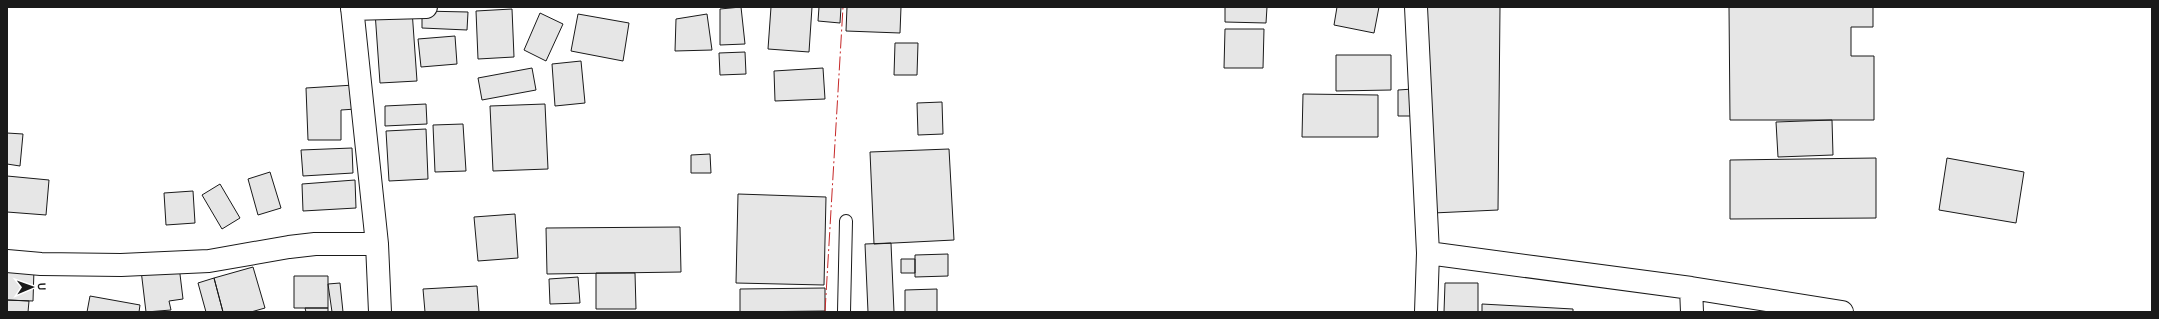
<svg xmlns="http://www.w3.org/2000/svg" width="2159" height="319" viewBox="0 0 2159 319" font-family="Overpass,sans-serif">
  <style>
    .building { fill: #e6e6e6; stroke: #1a1a1a }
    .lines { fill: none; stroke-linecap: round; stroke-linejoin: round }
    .service-casing { stroke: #1a1a1a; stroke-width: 14 }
    .minor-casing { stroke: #1a1a1a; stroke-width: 24 }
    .service { stroke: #fff; stroke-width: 12 }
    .minor { stroke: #fff; stroke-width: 22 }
    .power { stroke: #c62828; stroke-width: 1; stroke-dasharray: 14 3 2 3; stroke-linecap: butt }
  </style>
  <rect width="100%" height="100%" fill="#fff"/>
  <path class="building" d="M741 7 745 44 720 45V9Z
    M771 7H812L809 52 768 49Z
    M819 7H841L840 23 818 21Z
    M847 7H901L900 33 846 31Z
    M1225 7H1267L1266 23 1225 22Z
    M1337 7H1379L1374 33 1334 25Z
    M1422 7H1500L1498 210 1433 213Z
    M1729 7H1873V27H1851V56H1874V120H1730Z
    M512 9 514 57 478 59 476 11Z
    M412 10 417 81 380 83 375 12Z
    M422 11 468 12 467 30 422 28Z
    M540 13 563 24 546 61 524 50Z
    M578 14 629 23 623 61 571 51Z
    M707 14 712 50 675 51 676 19Z
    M1225 29H1264L1263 68H1224Z
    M455 36 457 64 421 67 418 39Z
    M895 43H918L917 75H894Z
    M745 52 746 74 720 75 719 53Z
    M1336 55H1391V90L1336 91Z
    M581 61 585 103 555 106 552 64Z
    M532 68 536 90 482 100 478 78Z
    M823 68 825 99 775 101 774 71Z
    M354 85 356 109 341 110V140H308L306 88Z
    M1413 89 1414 116H1398V90Z
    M1303 94 1378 95V137H1302Z
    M942 102 943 134 918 135 917 103Z
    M426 104 427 124 385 126V106Z
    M545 104 548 169 493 171 490 106Z
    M1832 120 1833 155 1778 157 1776 122Z
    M463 124 466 171 435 172 433 125Z
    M426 129 428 179 389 181 386 131Z
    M7 133 23 134 20 166 7 164Z
    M352 148 353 173 303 176 301 150Z
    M949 149 954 240 874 244 870 152Z
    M710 154 711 173H691V155Z
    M1876 158V218L1730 219V160Z
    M1947 158 2024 172 2016 223 1939 210Z
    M270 172 281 208 258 215 248 179Z
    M7 176 49 180 46 215 7 212Z
    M355 180 356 208 303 211 302 184Z
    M220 184 240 218 222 229 202 195Z
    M193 191 195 223 166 225 164 193Z
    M738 194 826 197 824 285 736 283Z
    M515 214 518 258 478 261 474 217Z
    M680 227 681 272 547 274 546 228Z
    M891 243 894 312H868L865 244Z
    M948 254V276L915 277V255Z
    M901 259H915V273H901Z
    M179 266 183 299 169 301 171 310 146 312 141 270Z
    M253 267 265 308 251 312H223L214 278Z
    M7 268 34 269 33 301 7 300Z
    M596 273H635L636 309H596Z
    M294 276H328V308H294Z
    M578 277 580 303 550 304 549 279Z
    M214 278 223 312H206L198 283Z
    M340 283 343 312H332L328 284Z
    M1445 283H1478V312H1444Z
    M477 286 479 312H425L423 289Z
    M825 288V311L740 312V289Z
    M937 289V312H905V290Z
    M90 296 140 305 139 312H87Z
    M7 300 29 301 28 312H7Z
    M1482 304 1573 309V312H1482Z
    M305 308H328V312H306Z"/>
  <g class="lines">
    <defs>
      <path id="service" d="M844 312 846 221"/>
      <path id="minor" d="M352 7 377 244 380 312
        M1416 7 1428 253 1426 312
        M352 9 426 7
        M1428 253 1691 288 1842 312
        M7 261 41 264 121 265 209 261 289 247 315 244H377
        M1691 288 1692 312"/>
    </defs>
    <use href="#service" class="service-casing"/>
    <use href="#minor" class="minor-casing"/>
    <use href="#service" class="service"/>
    <use href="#minor" class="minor"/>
    <path class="power" d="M825 312 843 7"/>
  </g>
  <rect width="2159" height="319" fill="none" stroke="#1a1a1a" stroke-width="16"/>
  <g transform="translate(32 287) rotate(88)" stroke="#ffffff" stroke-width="3" paint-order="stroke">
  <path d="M0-3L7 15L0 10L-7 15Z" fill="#1a1a1a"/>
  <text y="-6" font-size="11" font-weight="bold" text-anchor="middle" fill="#1a1a1a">U</text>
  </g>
</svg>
